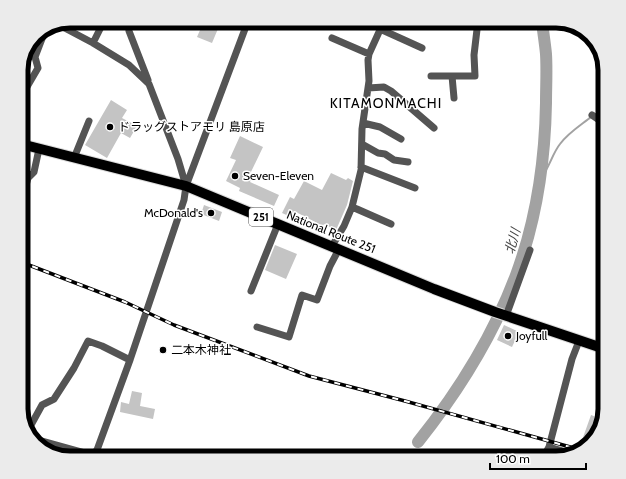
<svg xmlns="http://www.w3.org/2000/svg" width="626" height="479" viewBox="0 0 626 479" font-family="Cabin,'Noto Sans JP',sans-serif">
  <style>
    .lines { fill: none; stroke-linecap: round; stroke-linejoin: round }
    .stream { stroke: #a2a2a2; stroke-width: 2 }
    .river { stroke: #a2a2a2; stroke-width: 12 }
    .building { fill: #c4c4c4 }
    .highway-casing { stroke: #dbdbdb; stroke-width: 12 }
    .minor { stroke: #545454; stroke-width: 7 }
    .highway { stroke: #000; stroke-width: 10 }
    .rail-casing { stroke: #000; stroke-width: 3.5 }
    .rail { stroke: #fff; stroke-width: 2; stroke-dasharray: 6; stroke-linecap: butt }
    .poi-dot { fill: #000; stroke: #fff; stroke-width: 1.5 }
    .labels { text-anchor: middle; stroke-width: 3; stroke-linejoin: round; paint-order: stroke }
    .shield { fill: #fff; stroke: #4c4c4c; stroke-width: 1 }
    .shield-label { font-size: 11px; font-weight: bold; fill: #000 }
    .poi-label { font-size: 12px; fill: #000; stroke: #fff; text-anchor: start }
    .street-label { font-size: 12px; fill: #000; stroke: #fff }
    .water-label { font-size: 13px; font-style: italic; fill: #434343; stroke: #fff }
    .quarter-label { font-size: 14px; letter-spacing: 1px; fill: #000; stroke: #fff }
    .rim { fill: none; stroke: #000; stroke-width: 5 }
  </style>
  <rect width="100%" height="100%" fill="#fff"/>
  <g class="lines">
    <path class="stream" d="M595 115 605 107
      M540 179C549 169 552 154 560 144 568 133 581 125 591 117"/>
    <path class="river" d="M418 442C458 392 493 336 516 275 536 221 545 161 546 103 546 87 547 70 546 54 545 43 543 32 542 21"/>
  </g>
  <path class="building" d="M204 21H233L230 29 220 24 212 43 197 37Z
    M111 100 127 110 122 118 137 126 130 138 121 133 107 158 85 145Z
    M240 136 263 147 250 174 253 175 250 182 279 195 274 206 239 191 240 188 226 181 236 160 230 158Z
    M331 173 346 180 348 178 353 181 347 205 336 230 324 224 323 226 294 211 291 217 282 213 290 197 294 199 304 181 322 190Z
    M204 205 222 212 219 221 201 214Z
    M275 245 297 254 286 279 265 270Z
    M504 325 519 332 512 347 497 340Z
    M132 391 142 393 140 406 155 409 153 419 120 412 121 402 129 404Z
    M591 415 602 419 595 439 587 445 581 443Z"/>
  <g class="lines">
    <defs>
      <path id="highway" d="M21 144 186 186 434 289 495 312 605 349"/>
    </defs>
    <use href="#highway" class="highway-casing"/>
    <path class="minor" d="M59 25 93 43 129 65 149 84 178 159 186 186
      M380 29 422 48
      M129 31 148 80
      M332 38 369 54
      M93 43 104 21
      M431 76H475L474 55 478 21
      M452 76 454 98
      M368 88 384 87 391 91 434 128
      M21 91 24 92 38 68 35 57 45 31
      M592 115 605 124
      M363 123 380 127 401 139
      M362 144 378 153 385 154 394 160 408 162
      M74 158 89 121
      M361 167 415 188
      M21 199 23 196 28 178 34 172 39 149
      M352 207 357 209 391 224Z
      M332 246 344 226 352 207 361 170 362 129 369 81 368 60 369 54 384 21
      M251 291 278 224
      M506 316 530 250
      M257 327 289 337 302 295 317 300 330 266 339 249
      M21 374 25 359
      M30 428 31 425 42 405 54 399 74 368 88 341 102 346 130 360
      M35 439 89 454H93L97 450 130 360 184 200 186 186 248 21
      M549 447 573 454
      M543 458 549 447 572 359 579 341"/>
    <use href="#highway" class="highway"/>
    <defs>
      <path id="rail" d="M21 262 125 302 174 325 309 376 405 401 581 450"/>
    </defs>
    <use href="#rail" class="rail-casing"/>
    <use href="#rail" class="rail"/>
  </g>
  <g class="poi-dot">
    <circle cx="110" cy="127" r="4"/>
    <circle cx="235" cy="176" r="4"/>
    <circle cx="211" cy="213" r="4"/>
    <circle cx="508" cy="336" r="4"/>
    <circle cx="163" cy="350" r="4"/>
  </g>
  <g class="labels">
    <rect class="shield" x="249" y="208" width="24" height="18" rx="3"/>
    <g class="shield-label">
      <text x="261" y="221">251</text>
    </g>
    <g class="poi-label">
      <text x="118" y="131">ドラッグストアモリ 島原店</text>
      <text x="243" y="180">Seven-Eleven</text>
      <text x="203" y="217" text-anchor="end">McDonald's</text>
      <text x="516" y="340">Joyfull</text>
      <text x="171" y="354">二本木神社</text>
    </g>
    <g class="street-label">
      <text transform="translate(331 232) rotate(22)" y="4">National Route 251</text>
    </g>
    <g class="water-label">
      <text transform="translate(512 241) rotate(-74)" y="5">北川</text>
    </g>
    <g class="quarter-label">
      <text x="386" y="108">KITAMONMACHI</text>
    </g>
  </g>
  <path d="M0 0H626V479H0ZM70 28H556A42 42 0 0 1 598 70V409A42 42 0 0 1 556 451H70A42 42 0 0 1 28 409V70A42 42 0 0 1 70 28Z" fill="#ebebeb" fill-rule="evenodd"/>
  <path class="rim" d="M70 28H556A42 42 0 0 1 598 70V409A42 42 0 0 1 556 451H70A42 42 0 0 1 28 409V70A42 42 0 0 1 70 28Z"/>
  <path d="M490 463v6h96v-6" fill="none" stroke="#000000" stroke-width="2"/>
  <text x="496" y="463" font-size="12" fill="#000000" stroke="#ffffff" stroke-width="3" paint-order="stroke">100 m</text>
</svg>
